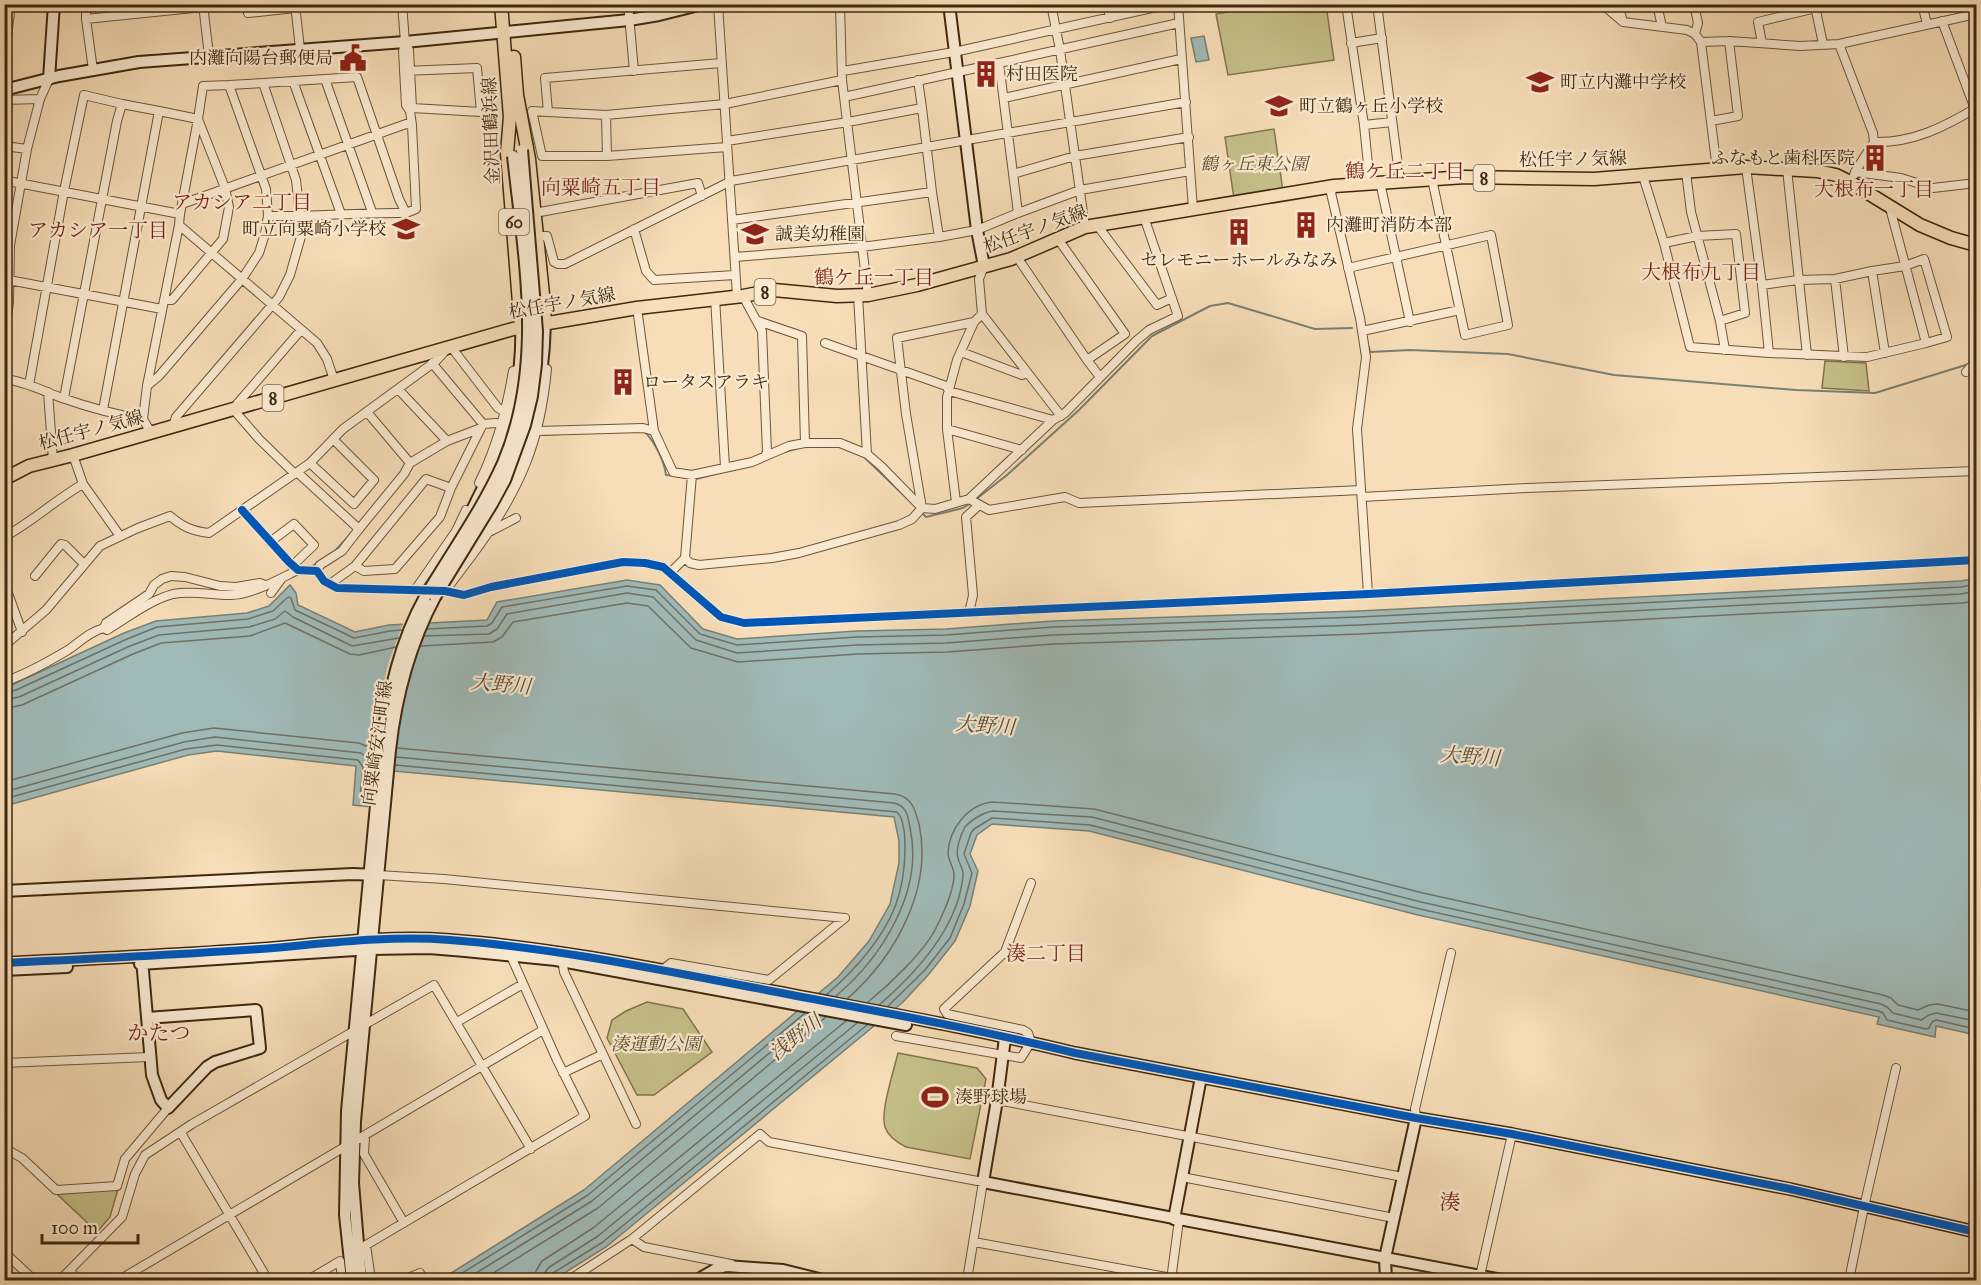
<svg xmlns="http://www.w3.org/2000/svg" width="1981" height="1285" viewBox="0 0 1981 1285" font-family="'IM FELL Great Primer','Noto Serif JP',serif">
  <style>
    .green { fill: #c5bf89; stroke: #82744c; stroke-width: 1.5 }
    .water { fill: #a0bab8; stroke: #798074; stroke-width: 1.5 }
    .pier { fill: #f7deb8 }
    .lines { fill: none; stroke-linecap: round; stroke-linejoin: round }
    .shore { stroke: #707164; stroke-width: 1.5 }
    .stream { stroke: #798074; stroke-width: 2 }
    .street-casing { stroke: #6d5639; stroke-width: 10 }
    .secondary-casing { stroke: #3f280f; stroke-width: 14 }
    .primary-casing { stroke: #3f280f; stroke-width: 15 }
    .street { stroke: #faead1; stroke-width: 8 }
    .secondary { stroke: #faead1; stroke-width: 10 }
    .primary { stroke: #f7deb8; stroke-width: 12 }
    .secondary-bridge-casing { stroke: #3f280f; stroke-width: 14; stroke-linecap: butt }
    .secondary-bridge { stroke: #faead1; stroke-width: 10 }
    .cycleway-casing { stroke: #faead1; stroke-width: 11 }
    .cycleway { stroke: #0057b8; stroke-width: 8 }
    .labels { text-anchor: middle; stroke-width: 4.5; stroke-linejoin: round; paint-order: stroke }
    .shield { fill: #faead1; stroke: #776249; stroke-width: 1.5 }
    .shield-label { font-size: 16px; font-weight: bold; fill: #3f280f }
    .poi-label { font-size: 18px; fill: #3f280f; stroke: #faead1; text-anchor: start }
    .street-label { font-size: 18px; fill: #3f280f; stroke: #faead1 }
    .park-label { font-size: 18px; font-style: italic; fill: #604e2e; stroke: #faead1 }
    .neighbourhood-label { font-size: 20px; fill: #7a1f14; stroke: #faead1 }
    .water-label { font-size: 20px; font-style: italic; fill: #574c39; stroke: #faead1 }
    .quarter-label { font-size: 21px; fill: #7a1f14; stroke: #faead1 }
  </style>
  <rect width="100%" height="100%" fill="#f7deb8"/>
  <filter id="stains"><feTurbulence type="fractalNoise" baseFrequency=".00333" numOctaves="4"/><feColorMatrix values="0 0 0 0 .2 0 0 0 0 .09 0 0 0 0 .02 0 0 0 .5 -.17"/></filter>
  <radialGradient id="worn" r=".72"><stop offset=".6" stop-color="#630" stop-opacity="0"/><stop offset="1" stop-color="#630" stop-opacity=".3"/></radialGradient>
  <path class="green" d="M1267 5H1326L1334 60 1228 75 1216 14Z
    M1274 129 1283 191 1234 199 1225 137Z
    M1825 361 1866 363 1869 391 1822 388Z
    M647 1002 683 1009 712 1052 654 1095H637L607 1038 612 1020 626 1011Z
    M898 1053 977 1068 986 1079 970 1159 906 1147C898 1143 888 1136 885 1127 880 1112 894 1070 898 1053Z
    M118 1189 110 1217 97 1232 57 1194Z"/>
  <path class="water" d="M1204 36 1209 60 1196 62 1191 38Z
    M1976 578V1035L1936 1026 1935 1037 1877 1024 1879 1017 1418 915 1089 831 992 824 977 835 970 854 978 871 970 906 955 941 929 974 903 1002 606 1247 553 1280H440L584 1190 838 977 869 941 890 904 899 863V841L894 817 394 771 390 814 373 807 353 805 356 766 217 751 188 755 5 806V688L124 633 156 621 247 613 269 606 290 585 296 593 298 605 355 632 389 625 487 620 497 602 627 580 660 585 703 629 737 639 857 631 946 629 1053 621 1359 611 1961 581Z"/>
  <path class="pier" d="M427 620 416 645 372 810 368 809 378 707 388 664 404 621Z"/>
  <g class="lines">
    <path class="shore" d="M427 629 487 626 492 623 502 607 627 586 656 590 700 634 737 645 857 637 946 635 1053 627 1359 617 1961 587 1976 584
      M424 636 489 634 497 629 507 614 627 593 653 597 696 640 737 653 857 645 946 643 1053 635 1360 625 1961 594 1976 591
      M421 646 493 642 502 637 513 622 627 603 648 606 691 648 738 662 858 654 947 652 1054 644 1360 634 1962 603 1976 601
      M4 693 16 690 127 639 157 627 248 619 273 611 288 597 291 598 295 610 354 638 390 631 402 630
      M4 700 19 697 130 646 159 635 249 627 275 619 285 611 293 617 352 646 399 638
      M4 709 22 705 133 654 161 643 250 636 285 623 350 654 359 655 396 647
      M397 748 895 794C912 797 915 809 919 824 933 889 895 957 847 999
      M396 757 894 803C907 806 908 816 910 828 924 891 882 957 836 996
      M395 765 897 812C904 819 905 837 905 847 905 866 902 889 895 907 881 941 854 971 826 995
      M4 782 182 733 214 728 359 743 368 747 374 753
      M4 792 184 742 215 737 361 753C374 762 369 776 368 790L370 793
      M4 799 186 749 217 745 358 760 363 767 360 797 370 800
      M868 1002C889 985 924 952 936 928 943 914 954 889 954 875 954 867 948 861 948 853 949 829 968 804 993 802L1094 809 1423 893 1883 995 1891 998 1898 1005 1918 1010 1929 1005 1938 1004 1976 1012
      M879 1005C916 973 959 926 963 875 964 869 959 864 958 858 955 850 961 834 965 827 971 820 984 812 993 811L1092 817 1421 902 1881 1004 1887 1007 1893 1013 1921 1020 1929 1015 1936 1013 1976 1021
      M888 1006 925 970 950 938 964 904 972 873 964 854 971 833 974 829 992 818 1090 825 1420 909 1879 1011 1883 1013 1887 1020 1926 1029 1929 1028 1932 1022 1936 1020 1976 1029
      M451 1280 588 1195 805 1013
      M465 1280 592 1201 815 1015
      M482 1280 598 1208 826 1017
      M534 1280 536 1271 542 1261 593 1228 846 1021
      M543 1280 544 1274 548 1268 598 1236 857 1023
      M551 1280 553 1273 603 1242 867 1025"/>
    <path class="stream" d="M1369 347 1370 352 1410 350 1508 354 1614 375 1796 390 1875 393 1969 364
      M644 431C655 442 664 460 666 475L676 476
      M542 435 560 434
      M785 452 799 448
      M862 455 914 505
      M752 466 763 461
      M696 479 723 472
      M975 500 1007 475 1079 410 1152 336 1210 306 1228 303 1315 329 1352 328
      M921 512 926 517 963 508 971 503
      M336 550 352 532
      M311 567 321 560"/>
    <defs>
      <path id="street" d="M86 4V19L93 70
        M203 4 209 56
        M247 4 248 13 295 8
        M295 4 300 49
        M628 4 634 71
        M718 4 737 296
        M840 4 842 80 868 295
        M1051 4 1060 50 1085 227
        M1107 4 1110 18
        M1178 4 1193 209
        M1346 4 1364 125 1370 184
        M1377 4 1400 181
        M1602 4 1623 22 1687 30 1695 34 1701 42 1717 170
        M1618 4 1623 22
        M1657 4 1662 27
        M1694 4 1698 23 1695 34
        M1922 4 1927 24
        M1815 6 1823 44
        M86 19 203 7
        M1942 21 1975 109
        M405 42 409 50 412 108
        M1701 42 1729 41 1800 46 1839 44 1976 14
        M1351 43 1382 38
        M1762 43 1758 22 1833 4
        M1839 44 1873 133 1874 142
        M4 45H6L11 4
        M721 63 545 78 548 112 606 115 725 104 842 80
        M404 71 477 68 481 112 412 108 410 111
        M843 71 954 52 1170 4
        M918 80 922 108
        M293 81 341 214
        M263 83 325 79
        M844 97 999 63
        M1004 98 1181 59
        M4 100 40 99
        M159 111 198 119 182 204
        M548 112 532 111 542 156H607L727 147
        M606 115 607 156
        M1711 121 1738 116 1729 41
        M1364 125 1392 122
        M727 141 848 122 922 108 932 192
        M4 146 27 149
        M1746 167 1762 285 1769 353 1867 357 1926 343 1890 208
        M1787 169 1807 355
        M1686 172 1691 212 1720 321 1725 350
        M1855 172 1874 142C1913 143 1944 127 1976 108
        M1013 174 1075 156 1189 137
        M1854 175 1855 172 1901 178 1933 188 1976 183
        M1643 176 1664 243 1690 347 1769 353
        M4 182H13L180 214 182 204 406 124 412 125 410 111 406 105 403 51 405 42 402 4
        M1380 182 1410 322
        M1334 186 1331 193 1360 318 1366 357 1357 429 1368 594
        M4 203 8 216 15 217
        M540 212 698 183 702 196
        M406 213 416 209 412 125
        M1018 213 1080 190 1190 171
        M180 214 179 225 317 343 327 359 334 380
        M268 216C314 217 359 212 406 213L399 199 357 77 325 79 372 212
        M732 220 932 192 939 237
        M1097 225 1157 305 1172 298
        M634 229 646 271 654 280 735 275
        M537 236H547L554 262 558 264H565L731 181 1186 102
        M1664 243 1697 236 1736 234 1745 313 1720 321
        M735 257 861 247 939 237 977 230 1018 213 999 63 1179 23
        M1017 257 1087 360 1125 334 1058 239
        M984 266 979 279 982 314 1061 416
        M1348 268 1491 235 1508 325 1465 335C1454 283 1443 231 1432 179
        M1872 271 1905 266 1924 259 1947 337 1926 343
        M1835 279 1844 357
        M9 280 162 309
        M1762 285 1798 280 1835 279 1872 271 1885 353
        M858 295 867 454
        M743 296 762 331 767 452 765 456
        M715 298 725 467
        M165 300H172L223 239 229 207 225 188 198 119 203 86 229 85
        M637 308 654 431 673 472 692 475 752 462 789 446 805 443H840L867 454 881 466 922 508 935 509 969 499 1053 420 1065 413 1136 341 1149 330 1178 316 1144 217
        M758 321 802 336 805 443
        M1362 331 1460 310
        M4 338 9 302 10 245 15 217 27 149 40 99 49 79
        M825 343 946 386 949 391 1053 420
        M454 346 455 352 498 408 505 412
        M961 352 1022 375 1028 373
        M1087 360 1100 377
        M432 363 483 424 451 488
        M1966 372 1976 361
        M4 379C24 381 43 391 62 398 88 407 116 415 143 419L151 433
        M29 385 64 191 84 95 122 104
        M147 386 159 376 242 279 259 253 265 234 268 216 266 189 229 85 263 83 296 180 302 233 290 275 279 297 176 417 173 426
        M48 392 53 460
        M64 398 117 121 122 104 159 111 103 410
        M238 408 237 404 301 330
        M233 409 259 439 295 474
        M367 412 410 463 447 441 398 389
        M143 419 147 386 179 225
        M483 424 496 423 502 425
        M947 429 1022 450
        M537 431 643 428 654 431
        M447 441 481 428
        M4 442 7 422
        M73 455 83 484 120 536
        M310 463 354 504 374 480 333 439
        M298 473 359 529 404 474 410 463
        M479 483C497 446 506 412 513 371L518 370
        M1362 497 1527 488 1976 471
        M969 499 989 510 1065 497 1079 503 1361 490
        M956 502 947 429V397L957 360 974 322 982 314
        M242 510 289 562 298 570 317 571 324 581 337 588 445 591 464 595 491 587 623 562 645 563 663 567 721 617 744 623 1368 594 1976 560
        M491 531 516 518
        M4 537C32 522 55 500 83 484
        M270 542 294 524 314 545 293 565
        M685 558 690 563 699 565 772 558 799 553 899 525 912 519 922 508 906 414 897 338 974 322
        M317 571 320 565 342 551 359 529
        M670 573 685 558 692 475
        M35 576 61 544 65 545 84 564
        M4 582 22 632
        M330 584 355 566 426 479 451 488 440 517 395 569 364 571 355 566
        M415 590 456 531 466 510
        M445 591C476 551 507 511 526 463 538 433 544 401 547 369L542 367
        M271 593 282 578
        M969 613 973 595 966 517 979 505
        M104 628 106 623 149 594 154 585 162 579 171 576 185 577 220 586 236 587 260 583 265 585
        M4 646 46 610 100 546 138 528 170 516C183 527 192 531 209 533L310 463 343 429 436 361 446 350
        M4 682C26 674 48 662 68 650 80 642 89 632 104 628L107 630C127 618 150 600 173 594 192 590 210 595 229 595 250 596 279 579 298 570
        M378 875 444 879 845 918 769 980 671 963 661 971
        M562 958 564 972 636 1124
        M457 1022 523 984
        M364 1025 434 985 531 1149
        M896 1036 1021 1058 1031 1042 1028 1033 1023 1030 947 1014 944 1009 1005 952 1031 883
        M4 1063 149 1057
        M563 1073 603 1054
        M997 1100 1403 1177
        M1416 1118 1415 1109 1451 953
        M181 1133 268 1280
        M365 1136 364 1154 404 1223
        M4 1148 22 1158 56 1190 117 1186 125 1159 168 1108
        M1182 1177 1394 1218
        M632 1239 644 1247 731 1264
        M974 1242 1183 1280
        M4 1252 34 1280
        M70 1270 77 1280
        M1480 1276 1512 1134
        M60 1280 122 1217 135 1174 145 1155 192 1124 354 1031
        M119 1280 543 1030
        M308 1280 340 1261 342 1280
        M371 1280 366 1245 585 1116 557 1060 510 954
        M403 1280 420 1273
        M569 1280 632 1239 760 1134 769 1142 983 1182 967 1280
        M1171 1280 1179 1220
        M1849 1280 1864 1207 1896 1068"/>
      <path id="secondary" d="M949 4 977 230 984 266
        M49 79 54 4
        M4 90 59 76 139 62 405 42 629 20 659 15 703 4
        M464 527C474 505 486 483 496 460 512 422 523 369 521 328
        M475 539C524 477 543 401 545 323
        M4 891 353 874 376 875
        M142 959 152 1075 161 1100 168 1108 207 1067 215 1062 260 1048 256 1010 147 1018
        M4 963C90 959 175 955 260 949 322 944 387 935 450 940 556 948 661 970 766 990 869 1010 973 1028 1075 1053L1416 1118 1512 1134 1790 1189 1976 1232
        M140 964 371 949 429 948 465 951 556 960 906 1025
        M4 970 67 967
        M1005 1038 997 1100 983 1182 1502 1280
        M1174 1219 1201 1077
        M352 1280 345 1215 347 1111 382 742C389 691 400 642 425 597
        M361 1280 353 1183 355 1121 390 750C396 696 409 646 435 597
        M697 1280 716 1269 726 1266 783 1270 823 1280
        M1386 1280 1385 1258 1416 1118"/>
      <path id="primary" d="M501 4 510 117 507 153 521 328
        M514 57 517 95 529 159 544 304 545 323
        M4 479 29 466 73 455 513 329 637 308 743 296 774 290 837 296 868 295 917 285 1011 259 1085 227 1334 186 1465 177 1594 179 1746 167 1817 171 1836 175 1850 182 1920 225 1951 238 1976 245"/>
    </defs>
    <use href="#street" class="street-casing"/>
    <use href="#secondary" class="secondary-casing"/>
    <use href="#primary" class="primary-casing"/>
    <use href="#street" class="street"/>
    <use href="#secondary" class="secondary"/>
    <use href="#primary" class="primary"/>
    <defs>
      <path id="secondary-bridge" d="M425 597C451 553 482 510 503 463 545 364 524 259 513 156
        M435 597 492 504 505 480 525 425 532 396 536 364 537 331 522 150"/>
    </defs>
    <use href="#secondary-bridge" class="secondary-bridge-casing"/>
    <use href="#secondary-bridge" class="secondary-bridge"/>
    <defs>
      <path id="cycleway" d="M242 510 289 562 298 570 317 571 324 581 337 588 445 591 464 595 491 587 623 562 645 563 663 567 721 617 744 623 1368 594 1976 560
        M4 963C90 959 175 955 260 949 322 944 387 935 450 940 556 948 661 970 766 990 869 1010 973 1028 1075 1053L1416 1118 1512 1134 1790 1189 1976 1232"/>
    </defs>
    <use href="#cycleway" class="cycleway-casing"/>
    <use href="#cycleway" class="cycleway"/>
  </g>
  <defs>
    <symbol id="civic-bare" viewBox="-9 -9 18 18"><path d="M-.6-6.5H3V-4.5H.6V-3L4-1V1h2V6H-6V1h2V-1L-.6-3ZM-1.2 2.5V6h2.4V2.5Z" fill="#8f2418" stroke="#faead1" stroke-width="2.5" paint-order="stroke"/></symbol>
    <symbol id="building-bare" viewBox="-9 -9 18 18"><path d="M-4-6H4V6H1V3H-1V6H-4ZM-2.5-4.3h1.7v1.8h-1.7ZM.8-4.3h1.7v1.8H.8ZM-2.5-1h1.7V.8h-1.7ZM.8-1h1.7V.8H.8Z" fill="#8f2418" stroke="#faead1" stroke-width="2.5" paint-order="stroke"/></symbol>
    <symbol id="school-bare" viewBox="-9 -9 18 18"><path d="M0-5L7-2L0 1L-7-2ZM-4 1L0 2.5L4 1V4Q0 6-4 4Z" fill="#8f2418" stroke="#faead1" stroke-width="2.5" paint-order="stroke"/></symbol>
    <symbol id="stadium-bare" viewBox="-9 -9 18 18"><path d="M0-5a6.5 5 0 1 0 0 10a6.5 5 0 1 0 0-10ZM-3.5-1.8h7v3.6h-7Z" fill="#8f2418" stroke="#faead1" stroke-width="2.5" paint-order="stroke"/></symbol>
  </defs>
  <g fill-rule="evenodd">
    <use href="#civic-bare" x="334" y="39" width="38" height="38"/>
    <use href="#building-bare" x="967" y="55" width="38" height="38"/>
    <use href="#school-bare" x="1521" y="63" width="38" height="38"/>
    <use href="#school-bare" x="1260" y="87" width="38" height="38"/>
    <use href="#building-bare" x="1856" y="139" width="38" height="38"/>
    <use href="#building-bare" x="1287" y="206" width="38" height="38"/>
    <use href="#school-bare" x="387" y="210" width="38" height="38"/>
    <use href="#building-bare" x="1220" y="213" width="38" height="38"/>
    <use href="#school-bare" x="736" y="215" width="38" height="38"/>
    <use href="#building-bare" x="604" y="363" width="38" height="38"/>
    <use href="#stadium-bare" x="916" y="1078" width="38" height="38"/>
  </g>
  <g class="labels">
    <g class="shield">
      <rect x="1473.5" y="165" width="21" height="26" rx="4.5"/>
      <rect x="499" y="209" width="30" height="26" rx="4.5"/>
      <rect x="754.5" y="279" width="21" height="26" rx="4.5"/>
      <rect x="262.5" y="385" width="21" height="26" rx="4.5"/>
    </g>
    <g class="shield-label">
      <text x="1484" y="184">8</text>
      <text x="514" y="228">60</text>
      <text x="765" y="298">8</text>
      <text x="273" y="404">8</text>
    </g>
    <g class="poi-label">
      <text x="333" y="64" text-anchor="end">内灘向陽台郵便局</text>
      <text x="1006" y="80">村田医院</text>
      <text x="1560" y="88">町立内灘中学校</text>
      <text x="1299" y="112">町立鶴ヶ丘小学校</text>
      <text x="1855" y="164" text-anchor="end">ふなもと歯科医院</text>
      <text x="1326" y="231">内灘町消防本部</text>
      <text x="386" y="235" text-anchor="end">町立向粟崎小学校</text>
      <text x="775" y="240">誠美幼稚園</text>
      <text x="1239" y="266" text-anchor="middle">セレモニーホールみなみ</text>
      <text x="643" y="388">ロータスアラキ</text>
      <text x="955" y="1103">湊野球場</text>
    </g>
    <g class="street-label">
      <text transform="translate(491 131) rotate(-92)" y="6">金沢田鶴浜線</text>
      <text transform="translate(1573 159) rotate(-1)" y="6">松任宇ノ気線</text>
      <text transform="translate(1035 229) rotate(-20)" y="6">松任宇ノ気線</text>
      <text transform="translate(562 303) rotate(-10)" y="6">松任宇ノ気線</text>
      <text transform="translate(91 430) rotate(-15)" y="6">松任宇ノ気線</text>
      <text transform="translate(377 743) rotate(-82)" y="6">向粟崎安江町線</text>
    </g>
    <g class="park-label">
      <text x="1254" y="170">鶴ヶ丘東公園</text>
      <text x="656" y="1050">湊運動公園</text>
    </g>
    <g class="neighbourhood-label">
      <text x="1405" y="178">鶴ケ丘二丁目</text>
      <text x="601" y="194">向粟崎五丁目</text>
      <text x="1874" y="196">大根布一丁目</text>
      <text x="242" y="209">アカシア二丁目</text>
      <text x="98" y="237">アカシア一丁目</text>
      <text x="1701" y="279">大根布九丁目</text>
      <text x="874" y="284">鶴ケ丘一丁目</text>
      <text x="1046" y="960">湊二丁目</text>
    </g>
    <g class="water-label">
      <text transform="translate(501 684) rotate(5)" y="7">大野川</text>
      <text transform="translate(985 725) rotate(4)" y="7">大野川</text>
      <text transform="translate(1470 756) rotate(4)" y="7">大野川</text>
      <text transform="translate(795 1037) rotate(-38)" y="7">浅野川</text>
    </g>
    <g class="quarter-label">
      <text x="159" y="1040">かたつ</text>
      <text x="1450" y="1209">湊</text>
    </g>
  </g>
  <rect width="1981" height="1285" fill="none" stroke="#f7deb8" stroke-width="24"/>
  <rect x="6" y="6" width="1969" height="1273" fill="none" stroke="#3f280f" stroke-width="3"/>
  <rect x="12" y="12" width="1957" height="1261" fill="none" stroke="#3f280f" stroke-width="1.5"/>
  <path d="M42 1234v9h96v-9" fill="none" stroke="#3f280f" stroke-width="3"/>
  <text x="51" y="1234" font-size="18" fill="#3f280f" stroke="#faead1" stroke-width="4.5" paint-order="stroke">100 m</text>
  <rect width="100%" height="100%" filter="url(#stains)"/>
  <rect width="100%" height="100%" fill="url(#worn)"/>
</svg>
